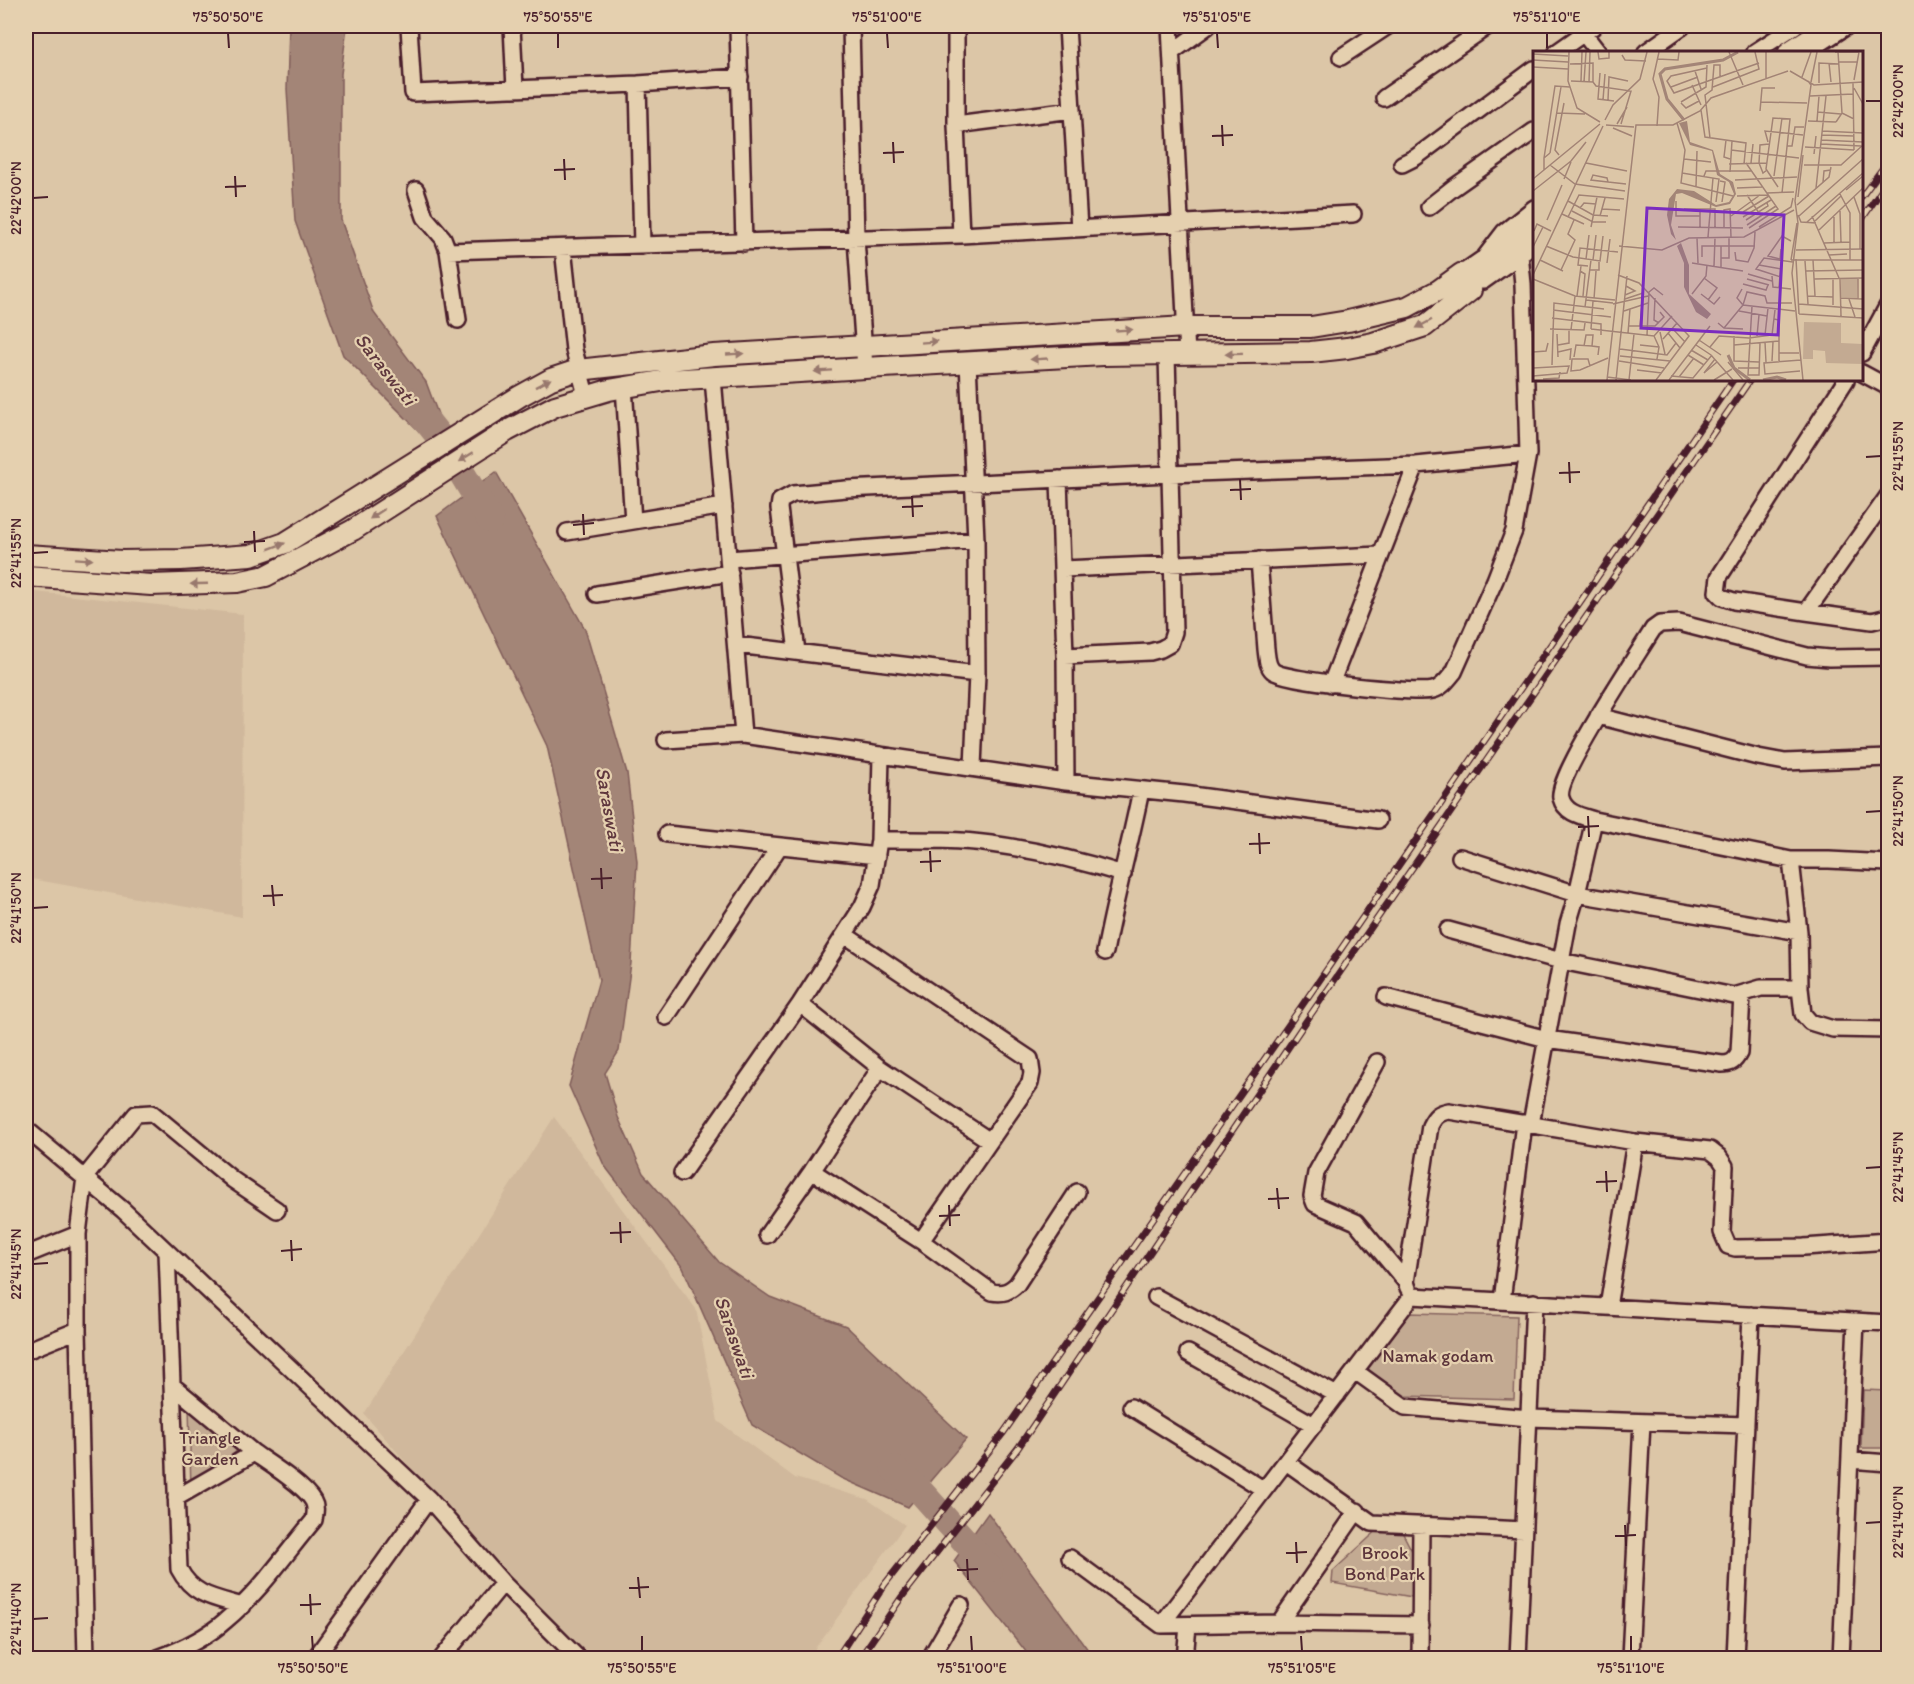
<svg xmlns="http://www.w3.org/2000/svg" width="1914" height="1684" viewBox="0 0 1914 1684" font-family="Itim,sans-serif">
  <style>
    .built { fill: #d0b89c }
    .green { fill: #c3aa92; stroke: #86645e; stroke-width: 1.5 }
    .water { fill: #a38577; stroke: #7f5c59; stroke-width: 1.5 }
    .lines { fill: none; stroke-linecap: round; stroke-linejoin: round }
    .river { stroke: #a38577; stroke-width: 27 }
    .minor-casing { stroke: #4a1f2b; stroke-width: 20 }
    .major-casing { stroke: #4a1f2b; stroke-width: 24 }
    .minor { stroke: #e5d0af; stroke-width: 15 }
    .major { stroke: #e5d0af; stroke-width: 20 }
    .rail-casing { stroke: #4a1f2b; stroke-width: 7 }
    .rail { stroke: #e5d0af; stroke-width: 4.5; stroke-dasharray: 14; stroke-linecap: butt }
    .oneway { fill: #98786d }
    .ticks { fill: none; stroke: #4a1f2b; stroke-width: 2 }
    .labels { text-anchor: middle; stroke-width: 4.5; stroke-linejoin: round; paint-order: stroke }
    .park-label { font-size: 18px; fill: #5c343a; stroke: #e5d0af }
    .water-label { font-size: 20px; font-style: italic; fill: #60383e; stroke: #e5d0af }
    .inset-river { fill: none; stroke: #a38577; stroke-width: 3 }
    .inset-road { fill: none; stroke: #a28375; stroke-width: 1.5 }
    .view { fill: #7b2cbf; fill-opacity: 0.15; stroke: #7b2cbf; stroke-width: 3 }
    .inset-edge { fill: none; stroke: #4a1f2b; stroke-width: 3 }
    .neatline { fill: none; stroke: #4a1f2b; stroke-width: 2 }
    .ticks-label { font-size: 15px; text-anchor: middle; fill: #4a1f2b }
  </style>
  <rect width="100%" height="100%" fill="#dcc6a7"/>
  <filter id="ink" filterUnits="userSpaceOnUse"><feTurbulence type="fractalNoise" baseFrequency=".0167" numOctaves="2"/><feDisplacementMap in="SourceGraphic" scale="12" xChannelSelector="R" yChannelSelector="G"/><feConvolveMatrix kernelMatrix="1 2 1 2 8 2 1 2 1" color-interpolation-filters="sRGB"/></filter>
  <g filter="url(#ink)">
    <path class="built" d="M26 591 243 614 242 917 26 878Z
      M554 1117 696 1309 718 1421 795 1478 867 1499 905 1525 808 1658H576L364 1414Z"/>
    <path class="green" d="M1410 1313 1517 1316 1514 1399 1403 1396 1368 1369Z
      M1863 1390 1888 1391V1448H1861Z
      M189 1405 240 1448 191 1491Z
      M1398 1524 1414 1555 1418 1598 1332 1583 1333 1571 1382 1526Z"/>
    <path class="water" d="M289 26H347L341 74V220L374 313 426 382 442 425 423 435 343 355 295 221 287 89Z
      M496 472 585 629 627 773 637 862 631 963 619 1051 605 1073 618 1117 643 1173 719 1262 770 1297 846 1326 966 1439 908 1507 841 1478 752 1425 683 1268 604 1165 569 1086 599 980 547 746 437 516Z
      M988 1513 1094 1658H1031L954 1561Z"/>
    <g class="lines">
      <path class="river" d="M410 400 442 440 490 520
        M894 1469 920 1491 990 1569"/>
      <defs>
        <path id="minor" d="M409 26 413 93 638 84 740 77
          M512 26 515 89
          M738 26 744 243
          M851 26 856 239 865 368
          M956 26V125L961 235
          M1067 26 1079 229
          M1170 26 1187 355
          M1578 26 1598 52
          M1172 52 1208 26
          M1557 52 1594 26
          M1646 52 1683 26
          M1755 52 1795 26
          M1807 52 1847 26
          M1341 57 1388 26
          M638 84 642 246
          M1384 98 1488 26
          M956 125 1072 110
          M1402 164 1416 157 1534 69
          M416 190 425 217 443 238 448 251 458 320
          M1429 207 1453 188 1534 131
          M563 248 574 350 586 395
          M448 251 961 235 1353 214
          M1461 274 1484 258 1504 232 1534 208
          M1483 281 1534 245
          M1862 353 1888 305
          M968 362 976 540 977 674 973 767
          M1862 373 1888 387
          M713 378 743 735
          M1846 380 1719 577 1717 592 1722 597 1734 601 1806 612 1872 621 1888 617
          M624 387 633 521
          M1059 479 1065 656 1066 782
          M567 532 724 506
          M729 559 976 540
          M1259 560 1266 649C1267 657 1267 666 1273 671 1285 681 1416 694 1433 690 1442 688 1448 679 1454 672L1495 580 1514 531 1528 454 1523 284 1520 254
          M1063 569 1380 555
          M597 594 730 573
          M1806 612 1888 496
          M737 645 977 674
          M797 652 779 508 780 501 793 494 846 489 1169 474 1416 465 1528 454
          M1065 656 1150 652 1161 649 1170 644 1174 632 1167 355
          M1888 657 1829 658 1807 656 1679 623 1660 624 1653 629C1638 654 1555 777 1561 798 1565 813 1581 816 1594 820L1791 860H1829L1888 863
          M1331 684 1416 465
          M1598 716 1758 757 1785 762 1888 758
          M666 740 743 735 1066 782 1184 794 1378 820
          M667 834 877 856
          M879 840C916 840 955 839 991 844 1036 850 1081 861 1123 874
          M1460 857 1577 894 1799 932
          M1791 860 1799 932 1800 988 1803 1014 1810 1022 1833 1029 1888 1030
          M1448 930 1561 961 1734 996 1761 988H1800
          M845 935 1030 1059 1032 1073 1030 1083 921 1241
          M1105 952C1115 898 1130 845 1141 790
          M1386 997 1547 1039 1722 1064C1731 1064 1735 1061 1739 1053L1742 995
          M800 1004 880 1068 990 1141
          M666 1017 779 847
          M1377 1062 1316 1173 1312 1196 1315 1204 1356 1222 1406 1282 1408 1288
          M1531 1124 1568 924 1577 894 1594 820
          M26 1129 123 1210 429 1499 503 1583 578 1658
          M812 1171 921 1241 992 1292C1003 1294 1009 1292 1017 1284L1077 1192
          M682 1173 800 1004 862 907 872 885 879 840 881 755
          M767 1235 812 1171 880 1068
          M167 1252 179 1569C193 1596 215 1598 243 1606
          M26 1255 78 1234
          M1406 1282 1430 1126C1435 1116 1438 1113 1449 1111L1635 1142 1710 1150 1719 1157 1725 1166 1722 1232 1728 1246 1735 1248 1804 1247 1888 1241
          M1412 1296 1888 1323
          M1156 1297 1337 1395
          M1502 1301 1524 1123
          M1608 1307 1635 1142
          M26 1351 78 1330
          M1188 1353 1314 1425
          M1355 1371 1405 1407 1529 1418 1746 1425
          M173 1386 254 1453 176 1498
          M1131 1407 1263 1489
          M1850 1460 1888 1463
          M1286 1462 1372 1523 1524 1530
          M1070 1558 1161 1625 1279 1623 1421 1625
          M1279 1623 1357 1511
          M1161 1625 1412 1296
          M86 1658 78 1330V1234L85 1177 136 1114 152 1113 233 1180 277 1210
          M158 1658C183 1649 206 1638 226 1620 260 1592 286 1553 314 1520 315 1513 317 1508 313 1501 305 1486 270 1464 254 1453
          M315 1658 429 1499
          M442 1658 503 1583
          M930 1658 961 1605
          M1185 1658 1188 1626
          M1420 1658 1421 1525
          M1518 1658 1534 1302
          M1630 1658 1642 1422
          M1735 1658 1751 1315
          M1841 1658 1856 1321"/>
        <path id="major" d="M1789 52 1829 26
          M26 555 122 561 181 560 251 555 285 543 520 396 551 379 578 370 714 355 1186 327H1311L1348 321 1407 307 1439 290 1461 274 1472 280
          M26 576 151 585 237 582 266 576 353 530 507 431 555 406 609 390 667 380 865 368 1103 355 1311 352 1347 348 1373 343 1425 326 1471 290 1472 280 1498 257 1509 245 1534 227"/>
      </defs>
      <use href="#minor" class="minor-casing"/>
      <use href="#major" class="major-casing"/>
      <use href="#minor" class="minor"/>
      <use href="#major" class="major"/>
      <defs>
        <path id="rail" d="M1862 196 1888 161
          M1862 219 1888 181
          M837 1658 885 1584 1004 1432 1301 1007 1733 380
          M860 1658 901 1598 1018 1448 1300 1030 1750 380"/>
      </defs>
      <use href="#rail" class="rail-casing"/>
      <use href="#rail" class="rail"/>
    </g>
    <defs><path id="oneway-solid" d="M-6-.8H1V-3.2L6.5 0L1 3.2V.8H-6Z" transform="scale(1.5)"/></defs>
    <g class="oneway">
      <use href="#oneway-solid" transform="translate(1424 324) rotate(152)"/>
      <use href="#oneway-solid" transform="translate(1124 330) rotate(-3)"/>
      <use href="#oneway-solid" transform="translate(929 342) rotate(-4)"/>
      <use href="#oneway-solid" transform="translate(735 354) rotate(-3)"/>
      <use href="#oneway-solid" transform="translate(1234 354) rotate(179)"/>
      <use href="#oneway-solid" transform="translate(1039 359) rotate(177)"/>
      <use href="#oneway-solid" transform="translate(823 371) rotate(176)"/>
      <use href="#oneway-solid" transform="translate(543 383) rotate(-27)"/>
      <use href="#oneway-solid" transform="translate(466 457) rotate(148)"/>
      <use href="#oneway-solid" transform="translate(377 514) rotate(146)"/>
      <use href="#oneway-solid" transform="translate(277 546) rotate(-20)"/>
      <use href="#oneway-solid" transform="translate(84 559) rotate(4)"/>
      <use href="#oneway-solid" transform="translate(199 584) rotate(178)"/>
    </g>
  </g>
  <path class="ticks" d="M228 33 229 48M558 33V48M887 33 888 48M1217 33 1218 48M1547 33V48M1866 101H1881M1222 125 1223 146M1212 136 1233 135M893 142 894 163M883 153 904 152M564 159 565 180M554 170 575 169M235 176 236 197M225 187 246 186M33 198 48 197M1866 457 1881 456M1569 462 1570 483M1559 473 1580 472M1240 479 1241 500M1230 490 1251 489M912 496 913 517M902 507 923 506M583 514 584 535M573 525 594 523M254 531 255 552M244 542 265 541M33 553 48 552M1866 812 1881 811M1588 816 1589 837M1578 827 1599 826M1259 833 1260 854M1249 844 1270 843M930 851 931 872M920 862 941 861M601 868 602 889M591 879 612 878M272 885 274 906M263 896 283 895M33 908 48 907M1866 1168 1881 1167M1606 1171 1607 1192M1596 1182 1617 1181M1277 1188 1279 1209M1268 1199 1289 1198M949 1205 950 1226M939 1216 960 1215M620 1222 621 1243M610 1233 631 1232M291 1240 292 1261M281 1251 302 1249M33 1264 48 1263M1866 1523 1881 1522M1625 1525 1626 1546M1615 1536 1636 1535M1296 1542 1297 1563M1286 1553 1307 1552M967 1559 968 1580M957 1570 978 1569M638 1577 640 1598M629 1588 649 1587M310 1594 311 1615M300 1605 321 1604M33 1619 48 1618M312 1636 313 1651M642 1636V1651M971 1636 972 1651M1301 1636 1302 1651M1631 1636V1651"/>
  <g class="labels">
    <g class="park-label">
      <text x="1438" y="1362">Namak godam</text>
      <text x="210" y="1444">Triangle<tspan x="210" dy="21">Garden</tspan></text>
      <text x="1385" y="1559">Brook<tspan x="1385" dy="21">Bond Park</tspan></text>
    </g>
    <g class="water-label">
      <text transform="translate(386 369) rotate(52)" y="7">Saraswati</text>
      <text transform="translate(610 809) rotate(80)" y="7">Saraswati</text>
      <text transform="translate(735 1337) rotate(71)" y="7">Saraswati</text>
    </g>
  </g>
  <g transform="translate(1533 51)">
    <rect width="330" height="330" fill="#dcc6a7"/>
    <path d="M325 227 324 247 308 246V228ZM271 271 308 272V292L330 293V313L293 312 292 300 280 299V308H270Z" fill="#c3aa92"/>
    <path d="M154 70 157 91 180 99 187 123 200 131 203 143 197 153 183 156 149 142 143 143 138 174 143 189 138 183 134 164 136 148 144 138 161 140 183 154 196 151 201 143 196 131 184 124 179 100 157 94 146 72ZM148 192 156 214V243L178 263 174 268 163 261 151 236V212L144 195Z" fill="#a38577"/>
    <path class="inset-river" d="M151 69 134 48 127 23 132 18 190 9 205 1M195 304 201 317 217 329M230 329 244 326 253 329"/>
    <path class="inset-road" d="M36 1 35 30 44 57 67 71M65 1 66 8 76 7V1M196 1 210 34M302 1H326M305 1 309 62M0 3 35 5M89 4 92 9 113 10M124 8 145 9 146 1M0 9 35 11M306 11H325M296 12 298 31M37 13 60 12V31L38 30M0 16 35 18M174 17 138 25 134 30 141 42 226 12M162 20 168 38M257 20 281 34 330 31M67 22 65 48 81 50M269 26 278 1M233 28V1M321 29 326 1M48 30 49 1M51 31 53 1M56 31 57 1M60 31 63 35 98 40 88 73M278 31 284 1M286 32V12L306 13M320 32 321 99M159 34 168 54M138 36 165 26M180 36 226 18 222 1M321 37 330 53M277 45 320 43M70 49 72 23M75 49 76 26 95 30M148 51 173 36 174 14M228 51 274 52M148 52 153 57 166 50M168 59 172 86 213 92 211 113M227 60 229 37H242M284 61 308 63M24 62 52 63M72 69 80 54 107 28 114 1M275 70 303 71M284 70 286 45M303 71 309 62 321 68M144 72 152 99 148 132 200 145M84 73 94 56M73 74 101 76M124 75 126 46 120 28 126 1M80 77 99 85M289 80 330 82M289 84 321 85M177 87 172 44 179 39 181 14H187V26M193 89 191 106 197 108M288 89 330 91M235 91 232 80 270 84M288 93 328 95M254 95H259L262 76H271M272 96 321 99M198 99 266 107M17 102 28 36M281 103 283 85M26 104 22 99 31 52M11 107 22 35 37 36M151 108 178 111M53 112 94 120M213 112 245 158 216 177M218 112 220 93M196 113 234 112M17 114 42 133 92 140M271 114H308L330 94M11 119V107L17 102M234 119 230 122 226 112 227 94 236 93M197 121 199 90M149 122 186 128 183 151M171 125 173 120H219M241 125 249 67M0 128 67 73M31 128 38 111M202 129 264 126M187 130 192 131 189 151M75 131 74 127 60 124 58 129 75 131 93 133M290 131 291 120 298 119M163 136 164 100M245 136 233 118 240 67 257 68 249 142M204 137 229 136M283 137 293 45M313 139 330 125M0 140 38 110 53 91M234 142 261 141M307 143 317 162V209M214 144 228 165M204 145 235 144M265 146 270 104M321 146 327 163V198M35 150 60 164 75 165M143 150V165H167M264 154 296 126 298 116M47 157 51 152 63 153M69 158 87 159M151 158H182V177M39 160 60 171H73M307 160 308 191M210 161 236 145M29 163 51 173M265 164 268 171 283 172M67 165 72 147M198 165 227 144M266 165 330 108M279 165 306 227M35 166 46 144 91 148M210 166 238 149M301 166V191M14 169 29 134M213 169 235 155 234 152M282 170 308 145M274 171 330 122M214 174 243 155M58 176 64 146M145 176 210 177M226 176 258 156 260 147M167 177V158M191 177V159L197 158 198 186M286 179 330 137M1 180 4 173 18 180M175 186 180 127M164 187 165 212M291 192 317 191M13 195 40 206 67 210 70 185M86 195 129 199 156 187 211 186 261 159M0 196 10 176M248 198 247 208 235 205 249 185 258 190M263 199 330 198M202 201 203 209 215 211 221 197 222 181M296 204 314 203M169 206V195H222M188 207H196V187M53 208 56 184M263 208 266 263M7 209 30 220M60 209 63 184M258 209 264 172M258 209H330M280 209 282 245M272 210 275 253M74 212 77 188M159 212 210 220M226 214 248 218M55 215 45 214 47 197 85 201M181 215 182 187M188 216V195M28 219 42 189 35 183 41 169M56 219H66V211M47 220 52 223 50 245M273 220 330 219M215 223 239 230M0 224 70 75M85 224 106 232 156 285 123 329M239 225 240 236 258 238M248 226 223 218 231 207 260 211M171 227 184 237 175 249M0 228 42 245 82 249M214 228 236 234M281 228 330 227M307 228 308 265M210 233 233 239 235 234M246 237 248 211M209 238 204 247 210 254 262 260M159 243 173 225 174 214M168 243 181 253 187 246M92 244 102 240 93 235M44 245 48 215M275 245 300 246M122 247 121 269 126 272M307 247 330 248M61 248 63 220M92 248 110 242M316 248 322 266M325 248V227M53 249 80 252M80 253 115 245M266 253 330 258M210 254 214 241 232 245 234 252H259M300 254V227M219 255 215 324H226L227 292M52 256 58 209M20 259 78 266M91 260 115 252M206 260 234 265M266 263 330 267M19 267 68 273V284M241 268 246 269V310M185 272 191 277 210 278M96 275H122L131 266 127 261M107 275 109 254M139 277 152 291M191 277 210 254M17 278 51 279 52 272M58 278 121 285 139 265M58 278 60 250M38 279 42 245M127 281 132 303M95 282 97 258M135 282 147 297M24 283 25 306M114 284 116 241 121 237 130 244M232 284 235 257M239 284 242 259M121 285 126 296 124 308M201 285V310L226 311M224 285 226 264M130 288 144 272M166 289 188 304M232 291 233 311M25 294 36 292V279M107 294 126 296M163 294 178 304 200 329M201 294 246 290M51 295 53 284H60L59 295 66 296 65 304M177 296 186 285 216 287 246 283M87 298 134 304 143 292M158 299 175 309M0 301 13 300 15 292M25 301 38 298 37 309M246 302H266M155 304 171 314M87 305 137 310M41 306 43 294 59 295M182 308 171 322 184 311M86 310 131 317M239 310 240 291M195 311 210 329M19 314 21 252 71 258M57 315 55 308H39L38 320 47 319 75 307M0 317 36 315 34 322 0 325M205 317H226M104 319 129 322M267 320 232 323 231 312 268 309M138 325 160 327 179 304M74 326 98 329M146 326 161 307M10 328 26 327 27 321M74 329 103 74H140L167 60 178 47 255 20M83 329 94 225M96 329 101 283M136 329 177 275M181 329 199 318M270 329 259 222 265 172 262 150 278 34 275 30"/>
    <path class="view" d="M114 157 251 164 245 284 108 277Z"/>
    <rect width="330" height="330" class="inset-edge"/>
  </g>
  <rect width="1914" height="1684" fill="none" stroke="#e5d0af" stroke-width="66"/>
  <rect x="33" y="33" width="1848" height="1618" class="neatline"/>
  <g class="ticks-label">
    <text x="228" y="22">75°50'50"E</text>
    <text x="558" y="22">75°50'55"E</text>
    <text x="887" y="22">75°51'00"E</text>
    <text x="1217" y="22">75°51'05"E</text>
    <text x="1547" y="22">75°51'10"E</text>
    <text transform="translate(1898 101) rotate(-90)" y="5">22°42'00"N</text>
    <text transform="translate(16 198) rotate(-90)" y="5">22°42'00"N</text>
    <text transform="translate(1898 456) rotate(-90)" y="5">22°41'55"N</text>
    <text transform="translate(16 553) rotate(-90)" y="5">22°41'55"N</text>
    <text transform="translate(1898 811) rotate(-90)" y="5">22°41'50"N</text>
    <text transform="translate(16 908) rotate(-90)" y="5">22°41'50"N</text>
    <text transform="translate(1898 1167) rotate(-90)" y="5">22°41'45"N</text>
    <text transform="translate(16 1264) rotate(-90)" y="5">22°41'45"N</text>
    <text transform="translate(1898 1522) rotate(-90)" y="5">22°41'40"N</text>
    <text transform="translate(16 1619) rotate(-90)" y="5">22°41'40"N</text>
    <text x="313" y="1673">75°50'50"E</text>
    <text x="642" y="1673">75°50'55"E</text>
    <text x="972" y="1673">75°51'00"E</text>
    <text x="1302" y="1673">75°51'05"E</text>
    <text x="1631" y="1673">75°51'10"E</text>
  </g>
</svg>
